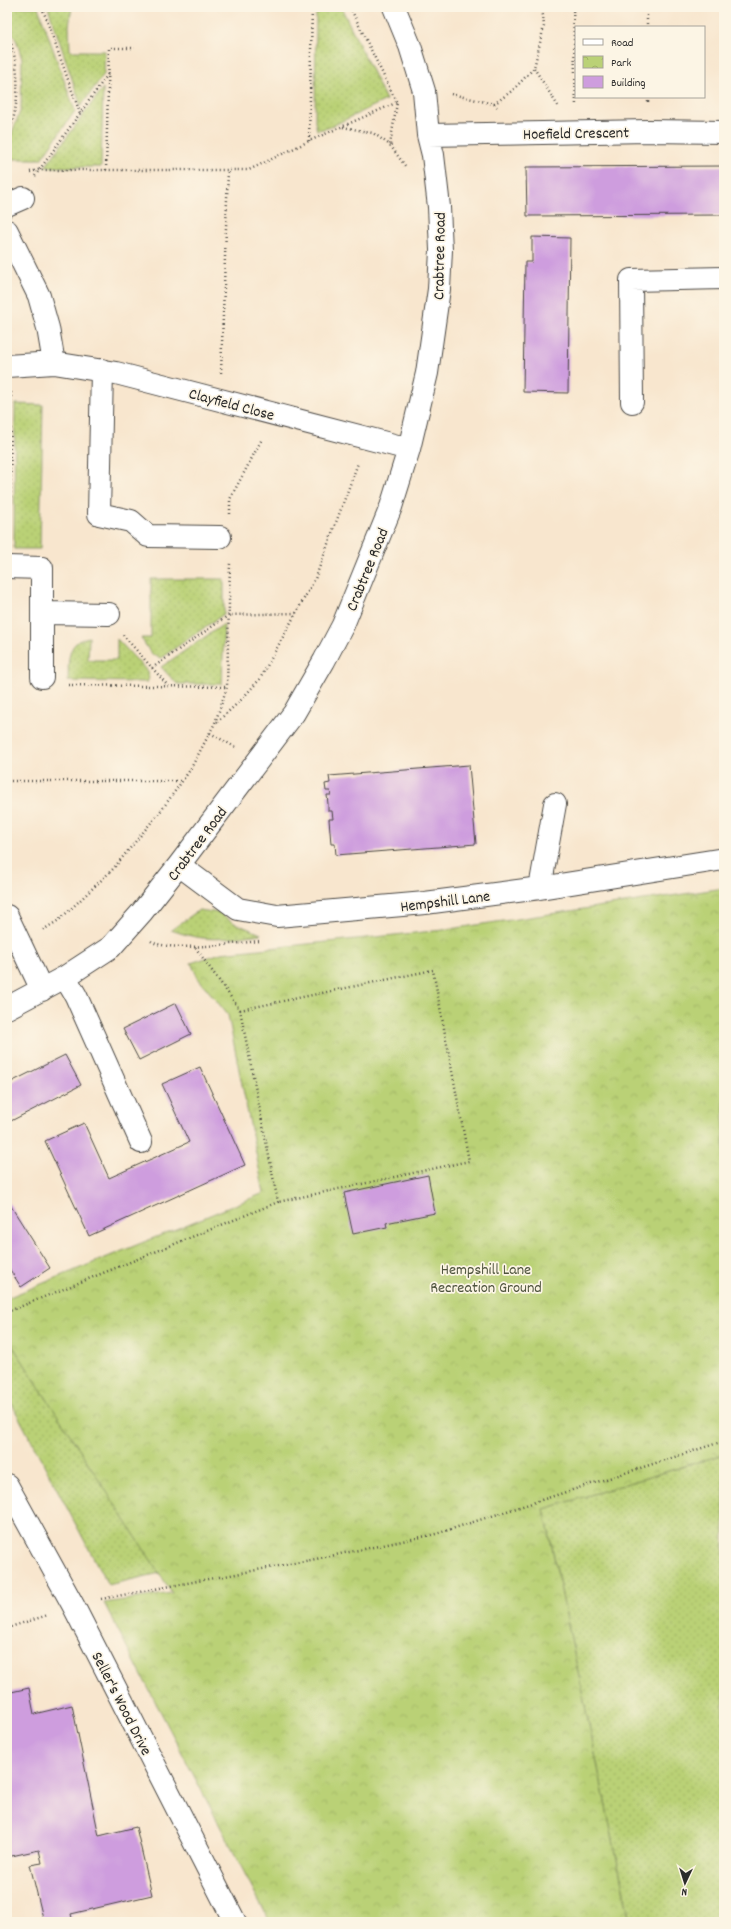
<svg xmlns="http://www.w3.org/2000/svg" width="731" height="1929" viewBox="0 0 731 1929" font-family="Dekko,sans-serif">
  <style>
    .grass { fill: url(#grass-dots); stroke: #727e50 }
    .park { fill: url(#park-crowns); stroke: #727e50 }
    .building { fill: #ce9dde }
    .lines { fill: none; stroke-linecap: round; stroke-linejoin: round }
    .minor-casing { stroke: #4a4743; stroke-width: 24 }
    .path { stroke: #4a4743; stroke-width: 2.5; stroke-dasharray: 1 3; stroke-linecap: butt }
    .minor { stroke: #fff; stroke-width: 22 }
    .labels { text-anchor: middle; stroke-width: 3.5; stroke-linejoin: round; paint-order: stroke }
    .street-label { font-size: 16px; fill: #2b2b2b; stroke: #fcf5e5 }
    .park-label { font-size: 16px; fill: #4f543e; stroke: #fcf5e5 }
  </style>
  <defs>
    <pattern id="grass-dots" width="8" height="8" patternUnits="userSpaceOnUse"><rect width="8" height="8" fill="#bad176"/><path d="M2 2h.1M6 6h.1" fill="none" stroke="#a0b466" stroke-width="1.8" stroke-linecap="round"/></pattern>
    <pattern id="park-crowns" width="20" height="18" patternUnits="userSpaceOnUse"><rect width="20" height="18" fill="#bad176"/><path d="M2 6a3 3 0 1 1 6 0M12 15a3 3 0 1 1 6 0" fill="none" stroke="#a0b466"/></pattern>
  </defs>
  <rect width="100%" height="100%" fill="#fcf5e5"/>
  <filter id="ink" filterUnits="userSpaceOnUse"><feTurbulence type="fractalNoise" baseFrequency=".025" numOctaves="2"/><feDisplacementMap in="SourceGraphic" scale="8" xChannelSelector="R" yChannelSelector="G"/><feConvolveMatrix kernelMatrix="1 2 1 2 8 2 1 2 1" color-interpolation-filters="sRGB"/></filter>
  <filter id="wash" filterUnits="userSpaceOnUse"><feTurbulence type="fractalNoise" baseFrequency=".012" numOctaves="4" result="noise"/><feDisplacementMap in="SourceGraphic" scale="16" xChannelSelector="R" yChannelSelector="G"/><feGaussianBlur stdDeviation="0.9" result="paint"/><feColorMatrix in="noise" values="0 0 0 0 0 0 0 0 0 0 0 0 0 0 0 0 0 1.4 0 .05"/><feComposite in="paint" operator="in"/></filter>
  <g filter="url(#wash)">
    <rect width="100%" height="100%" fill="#f8e6ce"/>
    <path class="grass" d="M7 7H38L75 111 41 159H7V146L21 109 22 59 17 42 7 22Z
      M48 7H72L69 26 70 51H105L104 74 81 106Z
      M316 7H341L386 100 328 128 317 130 315 122Z
      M103 88 101 167H45Z
      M15 404 43 405 40 549H14Z
      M151 579H224V614L161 658 152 655 141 638H151Z
      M224 624 222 684H177L161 667Z
      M89 637 88 660H117V639L147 671 149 678 147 682 68 681C69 662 65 642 89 637Z
      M199 910 220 913 232 922 261 934C224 939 208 943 171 930Z
      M7 1337 160 1573 108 1585 7 1395Z
      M724 1454V1922H630L544 1509Z"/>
    <path class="park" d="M724 888V1454L544 1509 630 1922H270L104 1603 172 1593 7 1337V1298L264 1193 228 1015 198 978 191 963 221 953 443 930Z"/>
    <g id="blocks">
      <path class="building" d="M724 166V215L527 216 526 167Z
        M532 237 570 238 568 393 523 392 525 262H532Z
        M469 765 476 844 336 855 335 844H331L329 819H333L332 811H328V804L327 795H331L330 791H326L325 784 330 783 329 776Z
        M176 1003 191 1034 139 1060 123 1029Z
        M65 1055 81 1085 7 1123V1084Z
        M200 1067 245 1165 89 1236 45 1141 84 1123 109 1178 189 1142 162 1084Z
        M428 1175 435 1213 386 1223 387 1227 353 1234 344 1193Z
        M7 1200 50 1268 21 1287 7 1265Z
        M29 1688 34 1714 72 1705 99 1836 136 1827 152 1895 71 1914 73 1922H44L30 1865 42 1863 39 1850 7 1857V1693Z"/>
    </g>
  </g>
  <g filter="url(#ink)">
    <use href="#blocks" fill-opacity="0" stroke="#4a4743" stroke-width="1"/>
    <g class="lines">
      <defs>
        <path id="minor" d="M428 135 648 131 724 132
          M7 205 23 198
          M7 231 39 296 48 328 54 363
          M7 366 54 363 116 373 409 449
          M102 370 99 514 131 521 148 536 220 537
          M632 402 631 280 724 278
          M7 567 42 568V677
          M43 613 109 614
          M179 865 238 909 277 916 425 903 540 888 724 859
          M540 888 555 804
          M7 916 42 990
          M65 977 76 996 141 1142
          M7 1008 65 977 111 947 142 912 179 865 294 713 324 661 343 625 391 507 409 449 427 373 439 289 441 250 439 207 433 155 428 135 424 91 410 46 394 7
          M7 1485 73 1605 235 1922"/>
      </defs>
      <use href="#minor" class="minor-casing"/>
      <path class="path" d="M42 7 80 113
        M350 7 397 103 390 145
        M573 7 576 106
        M647 7V27
        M7 33C17 55 20 86 15 110 14 119 10 128 7 136
        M534 68 558 106
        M451 94 494 104 497 107
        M648 97V105
        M494 104 513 90 534 68 544 26 542 7
        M343 127 373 133 390 145 406 167
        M309 141 312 7
        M106 170 109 48H135
        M30 172 38 170H249L309 141 398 102
        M35 176 108 74
        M221 373 228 170
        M230 514V499L262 439
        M10 541 11 392
        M123 635 169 687
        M152 668 229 615 296 613
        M68 685 227 687
        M217 722 240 701 260 679 296 613 315 579 358 463
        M210 733 235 747
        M7 781H182
        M43 930 59 920 113 869 163 808 190 770 215 723 227 687 230 561
        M151 941C168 953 237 943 260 941
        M240 1010 433 970 469 1161 278 1202
        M7 1312 278 1202 240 1010 195 947
        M101 1599 311 1560 436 1534 724 1441
        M7 1628 48 1615"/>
      <use href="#minor" class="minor"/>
    </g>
  </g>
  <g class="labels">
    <g class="street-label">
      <text transform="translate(576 132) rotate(-1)" y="6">Hoefield Crescent</text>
      <text transform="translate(438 256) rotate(-89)" y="6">Crabtree Road</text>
      <text transform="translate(232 403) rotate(15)" y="6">Clayfield Close</text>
      <text transform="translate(366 569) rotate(-68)" y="6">Crabtree Road</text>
      <text transform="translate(196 843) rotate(-53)" y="6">Crabtree Road</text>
      <text transform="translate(445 900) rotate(-7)" y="6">Hempshill Lane</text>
      <text transform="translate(123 1703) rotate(63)" y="6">Seller's Wood Drive</text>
    </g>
    <g class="park-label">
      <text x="486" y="1274">Hempshill Lane<tspan x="486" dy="18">Recreation Ground</tspan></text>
    </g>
  </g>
  <rect width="731" height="1929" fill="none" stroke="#fcf5e5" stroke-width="24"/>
  <rect x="575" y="26" width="130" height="72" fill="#fcf5e5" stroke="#a8a49b"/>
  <rect x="583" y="39" width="20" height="6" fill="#ffffff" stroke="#a8a49b"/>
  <text x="611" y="46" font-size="12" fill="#2b2b2b">Road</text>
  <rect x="583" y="56" width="20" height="12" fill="url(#park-crowns)" stroke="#a8a49b"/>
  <text x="611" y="66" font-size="12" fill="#2b2b2b">Park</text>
  <rect x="583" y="76" width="20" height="12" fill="#ce9dde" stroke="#a8a49b"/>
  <text x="611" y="86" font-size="12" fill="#2b2b2b">Building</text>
  <g transform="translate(685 1883) rotate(184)" stroke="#fcf5e5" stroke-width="3" paint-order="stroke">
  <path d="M0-3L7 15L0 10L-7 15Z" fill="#2b2b2b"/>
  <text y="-6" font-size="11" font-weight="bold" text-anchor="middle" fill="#2b2b2b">N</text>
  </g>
</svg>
